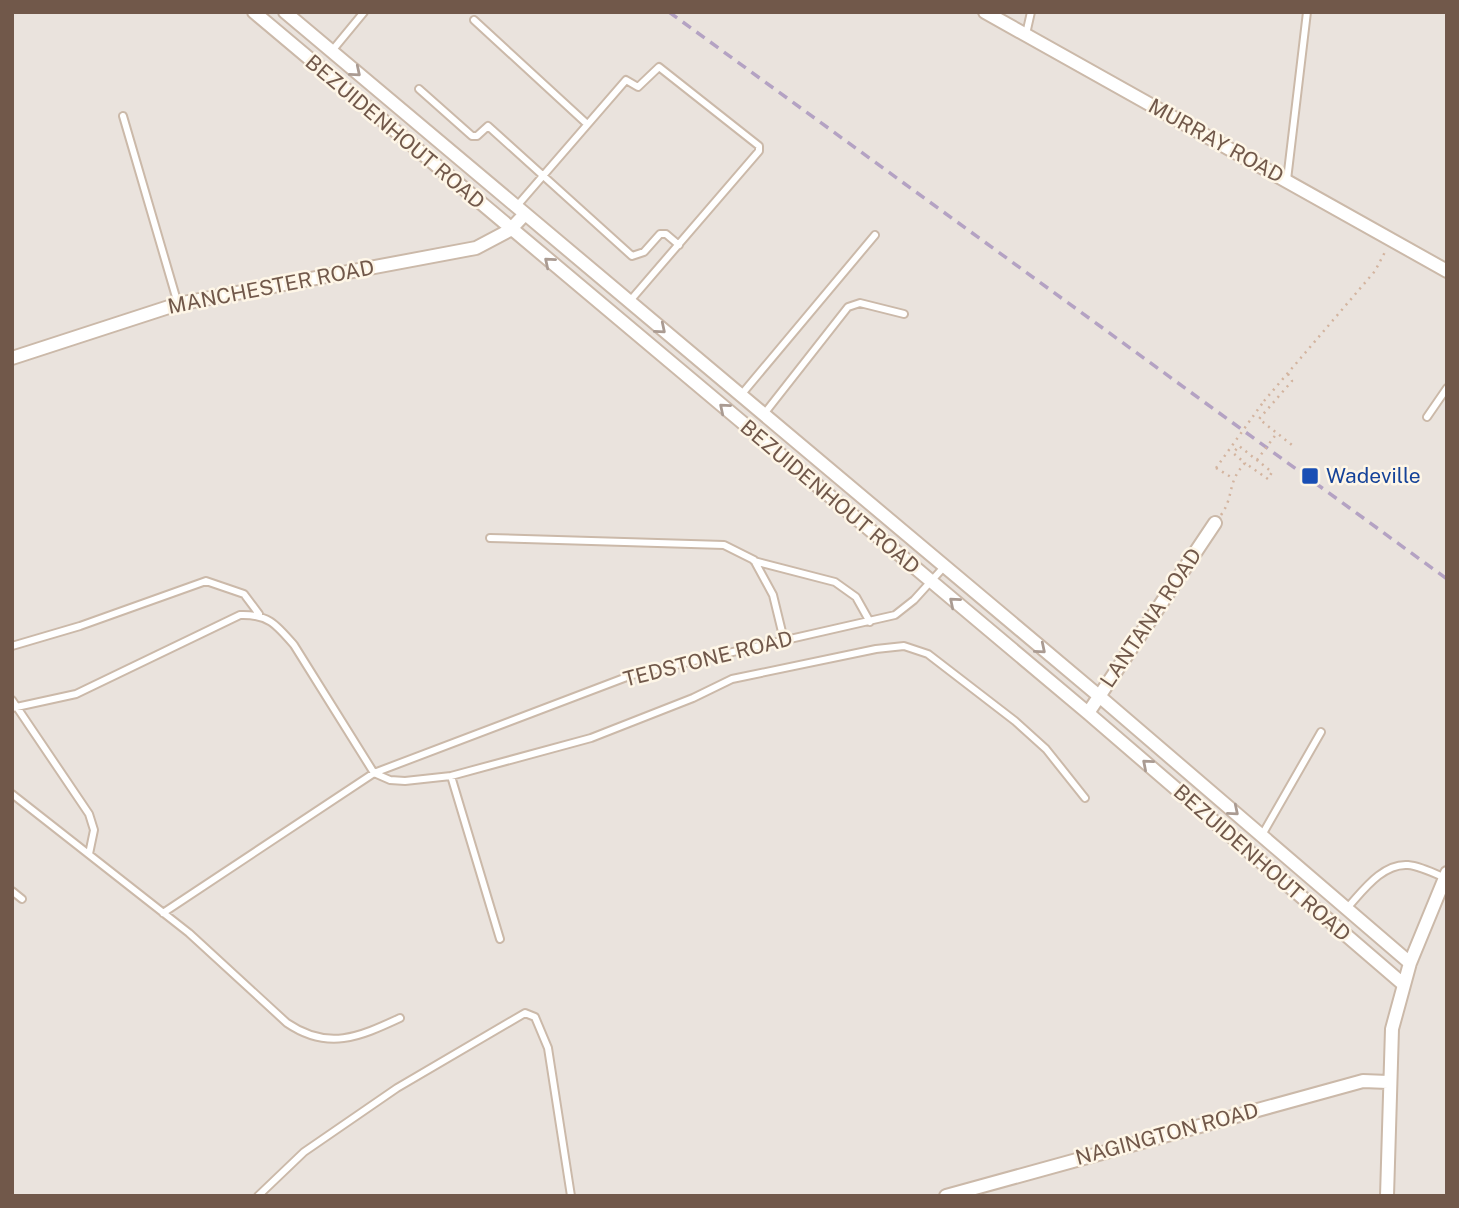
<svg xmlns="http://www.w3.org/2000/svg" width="1459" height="1208" viewBox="0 0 1459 1208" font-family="'Public Sans',sans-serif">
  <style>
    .industrial { fill: #eae3dd }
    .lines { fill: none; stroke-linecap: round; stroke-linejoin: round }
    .service-casing { stroke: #cbb9a9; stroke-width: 10 }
    .minor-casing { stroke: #cbb9a9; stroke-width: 16 }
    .path { stroke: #d3b49f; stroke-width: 2.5; stroke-dasharray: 2 5; stroke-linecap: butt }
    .service { stroke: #fff; stroke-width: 6 }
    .minor { stroke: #fff; stroke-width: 12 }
    .rail { stroke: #b4a2c3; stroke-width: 3.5; stroke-dasharray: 10 7; stroke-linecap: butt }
    .path-bridge { stroke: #d3b49f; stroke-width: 2.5; stroke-dasharray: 2 5; stroke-linecap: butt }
    .oneway { stroke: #aa9b92 }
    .transit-dot { fill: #1a4fb4; stroke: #fef6e7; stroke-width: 2.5 }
    .labels { text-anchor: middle; stroke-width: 5; stroke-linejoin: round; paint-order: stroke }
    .street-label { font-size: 21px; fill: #71584a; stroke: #fef6e7 }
    .transit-label { font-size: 21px; fill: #164399; stroke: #fef6e7; text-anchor: start }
  </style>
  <rect width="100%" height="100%" fill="#fbf1e2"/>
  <path class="industrial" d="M12 12H1447V1196H12Z"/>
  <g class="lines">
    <defs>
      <path id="service" d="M474 20 586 123
        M1026 34 1031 12
        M331 52 364 12
        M419 89 472 136H477L488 126 632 256 644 252 660 234H666L679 245
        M123 116 178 304
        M1287 180 1307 12
        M516 207 626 80 638 87 659 67 759 146V151L629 302
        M741 395 875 235
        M764 414 848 307 860 303 904 314
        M1427 417 1447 388
        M490 538 724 545 754 560 773 595 784 640
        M754 561 835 582 856 597 870 622
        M12 646 80 626 206 581 244 594 259 614
        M12 700 89 814 94 830 89 854
        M12 708 76 694 240 615C268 614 276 624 294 645L374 773 390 780 405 781 451 776 591 738 693 698 732 679 876 649 904 646 928 654 1015 721 1046 749 1085 798
        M451 776 500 939
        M12 794 189 933 287 1023C328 1051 359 1037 400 1018
        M1262 835 1321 732
        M12 891 22 899
        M1347 908C1362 892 1382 863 1408 865 1420 866 1434 873 1445 878
        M163 913 374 773 632 675 895 615 914 600 943 568
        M258 1196 304 1152 397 1088 525 1013 535 1017 548 1048 571 1196"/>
      <path id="minor" d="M254 12 1088 713 1403 984
        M285 12 1099 696 1410 963
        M985 12 1447 271
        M12 358 178 304 476 248 510 230 525 214
        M1088 713 1215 523
        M946 1196 1363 1081 1388 1082
        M1387 1196 1392 1029 1410 963 1447 873"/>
    </defs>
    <use href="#service" class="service-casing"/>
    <use href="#minor" class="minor-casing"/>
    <path class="path" d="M1288 374 1292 381 1259 419 1292 445
      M1264 401 1375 271 1385 252
      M1216 468 1231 477
      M1221 515C1235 495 1226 484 1245 463L1233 453 1239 446 1272 472 1268 479 1245 463"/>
    <use href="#service" class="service"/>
    <use href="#minor" class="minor"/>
    <path class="rail" d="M669 12 1447 579"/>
    <path class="path-bridge" d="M1257 460 1277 433
      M1216 468 1264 401"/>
  </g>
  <defs><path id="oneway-chevron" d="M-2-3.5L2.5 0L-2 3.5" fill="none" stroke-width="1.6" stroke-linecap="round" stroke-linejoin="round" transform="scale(1.75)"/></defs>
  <g class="oneway">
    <use href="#oneway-chevron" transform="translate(356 72) rotate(40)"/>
    <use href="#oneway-chevron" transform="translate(549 262) rotate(-140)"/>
    <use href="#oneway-chevron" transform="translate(661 329) rotate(40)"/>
    <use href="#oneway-chevron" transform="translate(724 408) rotate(-140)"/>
    <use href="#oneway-chevron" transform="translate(954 602) rotate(-140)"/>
    <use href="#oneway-chevron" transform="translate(1041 649) rotate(40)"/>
    <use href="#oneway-chevron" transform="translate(1147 764) rotate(-139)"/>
    <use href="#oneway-chevron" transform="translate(1234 811) rotate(40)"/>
  </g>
  <rect class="transit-dot" x="1301" y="467" width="18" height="18" rx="3.5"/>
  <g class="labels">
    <g class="street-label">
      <text transform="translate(395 132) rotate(40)" y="7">BEZUIDENHOUT ROAD</text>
      <text transform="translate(1216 141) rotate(29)" y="7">MURRAY ROAD</text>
      <text transform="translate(271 287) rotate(-11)" y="7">MANCHESTER ROAD</text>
      <text transform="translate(830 497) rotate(40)" y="7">BEZUIDENHOUT ROAD</text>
      <text transform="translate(1151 618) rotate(-56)" y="7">LANTANA ROAD</text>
      <text transform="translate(708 659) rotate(-14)" y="7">TEDSTONE ROAD</text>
      <text transform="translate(1262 863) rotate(41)" y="7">BEZUIDENHOUT ROAD</text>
      <text transform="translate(1167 1134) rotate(-15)" y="7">NAGINGTON ROAD</text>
    </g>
    <g class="transit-label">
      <text x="1326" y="483">Wadeville</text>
    </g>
  </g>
  <rect width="1459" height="1208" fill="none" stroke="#71584a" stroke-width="28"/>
</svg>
